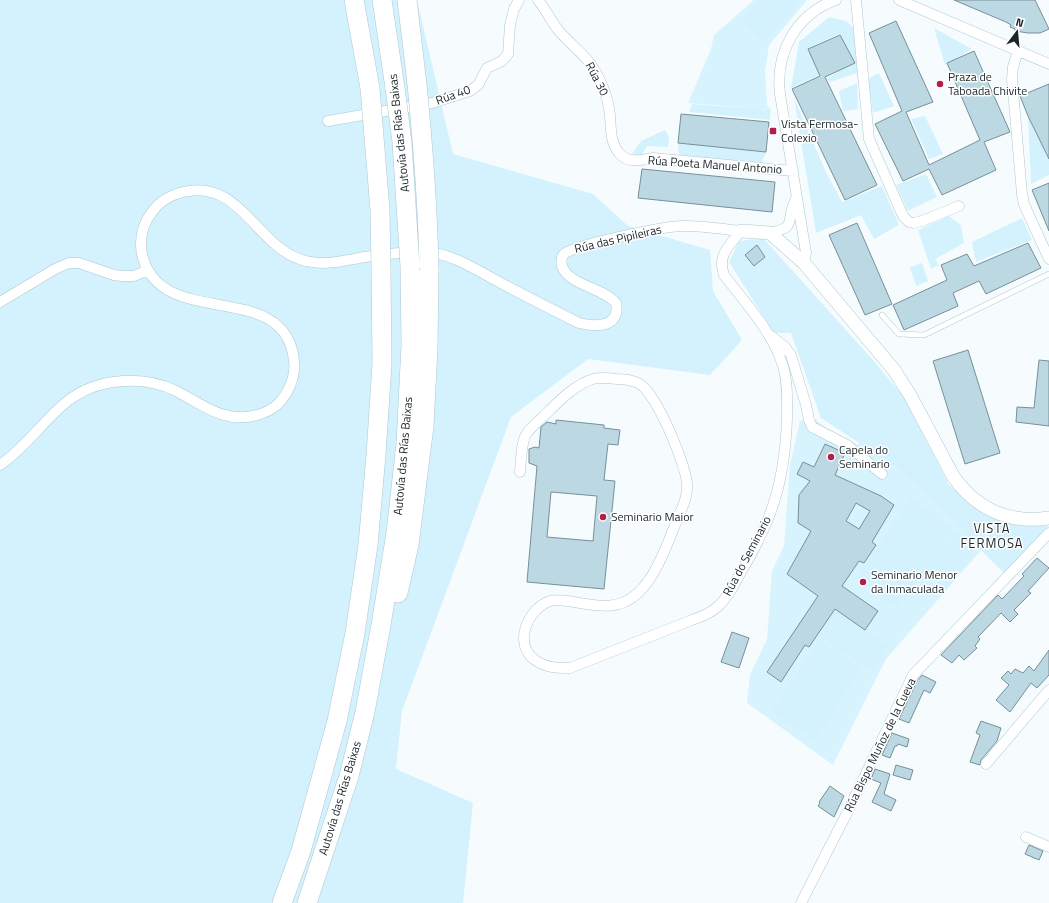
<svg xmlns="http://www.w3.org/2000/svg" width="1049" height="903" viewBox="0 0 1049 903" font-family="'Titillium Web',sans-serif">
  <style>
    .built { fill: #d6f3fe }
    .green { fill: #d3f2fd }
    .building { fill: #bcd8e2; stroke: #769099; fill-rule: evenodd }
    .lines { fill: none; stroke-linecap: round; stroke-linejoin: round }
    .service-casing { stroke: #adc8d1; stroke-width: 6 }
    .minor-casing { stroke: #adc8d1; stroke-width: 11 }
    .tertiary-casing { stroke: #adc8d1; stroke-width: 14 }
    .motorway-casing { stroke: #adc8d1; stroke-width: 20 }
    .service { stroke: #fff; stroke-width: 5 }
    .minor { stroke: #fff; stroke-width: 10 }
    .tertiary { stroke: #fff; stroke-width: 13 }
    .motorway { stroke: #fff; stroke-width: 19 }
    .motorway-bridge-casing { stroke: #adc8d1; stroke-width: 20; stroke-linecap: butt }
    .motorway-bridge { stroke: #fff; stroke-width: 19 }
    .poi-dot { fill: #b11f49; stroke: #fff; stroke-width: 1.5 }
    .labels { text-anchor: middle; stroke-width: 3; stroke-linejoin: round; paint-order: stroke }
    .poi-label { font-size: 12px; fill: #1b2629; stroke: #fff; text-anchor: start }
    .street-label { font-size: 12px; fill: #1b2629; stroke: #fff }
    .neighbourhood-label { font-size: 13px; letter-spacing: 1px; fill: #1b2629; stroke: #fff }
  </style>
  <rect width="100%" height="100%" fill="#f6fcfe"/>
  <path class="built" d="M754 0H807L769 45 765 72 767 105 771 110 688 103 711 49 714 35Z
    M815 419 826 428 858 445 863 437 901 467 983 548 886 659 833 765 747 703 750 675 767 639 772 571 784 546 790 465 800 421Z"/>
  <path class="green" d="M0 0H417L453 154 593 194 628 226 710 250 713 291 742 340 710 375 588 359 511 417 402 711 396 769 473 803 463 903H0Z
    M760 0H797L799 2 764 43 742 21Z
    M829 17 846 21 854 28 859 72 831 82 826 79 854 62 839 34 808 48 819 75 791 88 799 42Z
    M934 28 972 49 945 65Z
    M879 73 894 106 873 113 868 79Z
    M857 83 858 109 843 111 839 91Z
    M794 98 825 170 842 202 882 186 899 225 874 239 861 215 816 233Z
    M692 104 771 110 770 120 689 112Z
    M925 116 943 154 929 159 911 119Z
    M1028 116 1049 159V175L1031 184Z
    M665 130 669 137 668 147 647 146 642 156 632 154 641 141Z
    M678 143 766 152 761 164 679 155Z
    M926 174 937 197 908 211 896 185Z
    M949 216 961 225 964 243 935 259 939 265 931 269 918 230Z
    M1022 218 1032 240 976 262 972 242Z
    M763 238 873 360 903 396 949 485 992 518 1049 526 1004 573 977 546 947 589 925 574 955 531 975 544 929 497 899 469 821 418 791 333H774L729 262 739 241Z
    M922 263 928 281 916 286 910 267Z
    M911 499 954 528 898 608 856 578Z
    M836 610 889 646 872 671 819 636Z
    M820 640 862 668 815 740 772 712Z"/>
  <path class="building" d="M954 0H1035L1049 29 1040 33H1028L1015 31V29L1010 27 1011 25 1006 22Z
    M896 21 933 102 906 112 929 165 980 140 947 63 974 51 1010 132 984 142 996 170 942 195 929 169 903 181 875 124 902 111 869 33Z
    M840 35 855 63 825 77 877 185 845 200 792 89 820 76 808 49Z
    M1049 84V159L1028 116 1020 96Z
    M681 114 769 122 766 152 678 143Z
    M642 169 775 182 772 212 638 198Z
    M1049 183V231L1032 190Z
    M857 223 892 304 865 315 829 235Z
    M1028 243 1041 268 986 294 979 281 953 293 958 306 904 330 893 305 947 280 941 265 967 254 974 266Z
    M757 245 765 257 754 266 745 255Z
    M968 350 1000 453 965 464 933 361Z
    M1039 360 1049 361V426L1016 422 1017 407 1034 408Z
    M556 420 604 425V428L620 430 618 445 608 444 604 480 615 481 604 589 527 582 537 466 529 463V449L535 447 539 448 541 427 547 422 556 424ZM551 492 597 496 593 541 547 537Z
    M825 444 845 453 835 475 881 496 894 505 872 542 876 545 864 563 859 561 842 586 878 611 865 630 835 609 809 647 805 645 781 682 767 672 818 596 787 574 811 531 798 523 799 495 810 481 797 474 803 462 814 467ZM856 503 870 511 859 529 846 521Z
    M1037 558 1049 568 1028 591 1031 593 1014 610 1018 614 1010 622 1001 613 978 637 980 639 975 646 977 648 964 660 959 655 952 663 941 655 998 595 1002 599 1024 576 1022 574Z
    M732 632 749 638 739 668 721 662Z
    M1049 650V675L1037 688 1031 683 1010 712 996 700 1009 685 1001 678 1008 671 1011 674 1015 669 1023 673 1029 666 1034 671Z
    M922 675 936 682 930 693 924 690 909 723 899 719 917 681Z
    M981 721 1001 728 997 741 981 760 980 765 970 762 980 735 976 733Z
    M892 733 909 739 907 747 898 744 897 746H895L890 758 882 755Z
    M896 765 913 770 910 780 893 775Z
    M875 769 890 774 884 794 896 800 891 811 872 802 881 783 871 779Z
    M830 786 844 796 834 817 818 806 820 803 819 802Z
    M1029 845 1043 851 1039 860 1025 854Z"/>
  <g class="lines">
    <defs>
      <path id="service" d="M882 315 899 334 924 335 1049 274"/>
      <path id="minor" d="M538 0C546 10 551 21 559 31 577 51 591 58 602 85 606 94 609 105 610 115 611 128 610 142 619 153 628 164 641 160 653 158L793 171
        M856 0 869 139 903 216 909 222 913 223 922 221 959 206
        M899 0 1049 64
        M1018 51 1013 67 1012 79 1022 194 1024 204 1027 211 1049 259
        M328 121 432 103 470 91 478 85 487 68 502 61 508 54 510 25 514 9 519 0
        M770 233C786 228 789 230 791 213 792 208 794 203 796 198
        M804 263 806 253 780 94C775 53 796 14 836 0
        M0 302 55 269 69 263H79L114 275 122 276H134L148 270
        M771 336 785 347 791 355 806 405 809 420 812 427 847 445 882 474
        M0 465C46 433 58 385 123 381 141 380 160 383 176 391 204 405 224 424 257 415 265 413 271 410 277 405 288 394 296 377 294 361 286 276 159 333 142 254 139 238 142 225 152 212 159 202 171 195 183 192 242 178 257 250 306 261 326 266 346 260 365 257 385 254 405 252 425 252 452 253 478 271 501 283 527 297 553 310 579 323 595 327 621 328 616 303 604 288 568 285 562 266 561 262 561 259 563 255 571 245 664 227 680 226 700 225 721 229 741 231
        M520 472C521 462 521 441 527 433 531 427 539 421 544 416 557 403 575 384 593 379 601 377 609 378 617 379 624 379 631 380 638 383 656 391 685 463 687 483 688 495 684 505 679 515 669 539 657 576 638 593 619 611 597 606 574 602 567 601 557 599 550 601 527 609 513 644 535 660 546 668 558 668 570 668L692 620C701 617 709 614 716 608 728 598 735 583 742 570 752 554 761 536 768 519 781 487 786 451 787 418 787 401 788 383 783 366 772 331 746 304 724 275 717 255 729 246 741 231
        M986 764 1049 690
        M1026 837 1049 847
        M801 903 847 813 913 675 1049 533"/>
      <path id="tertiary" d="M741 231 770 233 804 263 894 370 910 395 953 476C976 509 1009 524 1049 518"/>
      <path id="motorway" d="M354 0 370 88
        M382 0 395 88
        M407 0 417 84
        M398 593 409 545 424 426 428 349 429 270
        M282 903 301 851 337 721 355 633 368 545 376 455 382 364 381 269
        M307 903 349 776 365 712 381 625 396 533 406 443 411 345 410 266"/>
    </defs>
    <use href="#service" class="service-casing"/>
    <use href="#minor" class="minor-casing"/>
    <use href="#tertiary" class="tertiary-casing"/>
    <use href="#motorway" class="motorway-casing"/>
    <use href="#service" class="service"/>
    <use href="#minor" class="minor"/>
    <use href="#tertiary" class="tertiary"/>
    <use href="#motorway" class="motorway"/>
    <defs>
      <path id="motorway-bridge" d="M417 84C423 146 428 207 429 270
        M370 88 380 210 381 269
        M395 88 402 142 410 266"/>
    </defs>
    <use href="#motorway-bridge" class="motorway-bridge-casing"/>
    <use href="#motorway-bridge" class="motorway-bridge"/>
  </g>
  <g class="poi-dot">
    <circle cx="940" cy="84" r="4"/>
    <rect x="769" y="127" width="8" height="8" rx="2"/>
    <circle cx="831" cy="457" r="4"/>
    <circle cx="603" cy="517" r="4"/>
    <circle cx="863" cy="582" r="4"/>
  </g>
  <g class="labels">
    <g class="poi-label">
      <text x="948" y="81">Praza de<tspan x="948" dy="14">Taboada Chivite</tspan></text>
      <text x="781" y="128">Vista Fermosa-<tspan x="781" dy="14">Colexio</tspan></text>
      <text x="839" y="454">Capela do<tspan x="839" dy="14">Seminario</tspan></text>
      <text x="611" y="521">Seminario Maior</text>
      <text x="871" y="579">Seminario Menor<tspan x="871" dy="14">da Inmaculada</tspan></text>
    </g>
    <g class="street-label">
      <text transform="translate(597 79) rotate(63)" y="4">Rúa 30</text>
      <text transform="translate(453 95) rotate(-20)" y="4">Rúa 40</text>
      <text transform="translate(399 133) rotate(-96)" y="4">Autovía das Rías Baixas</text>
      <text transform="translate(715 165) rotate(4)" y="4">Rúa Poeta Manuel Antonio</text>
      <text transform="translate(618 239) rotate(-13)" y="4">Rúa das Pipileiras</text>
      <text transform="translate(403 456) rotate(-85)" y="4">Autovía das Rías Baixas</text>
      <text transform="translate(747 556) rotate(-62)" y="4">Rúa do Seminario</text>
      <text transform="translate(880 745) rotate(-64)" y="4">Rúa Bispo Muñoz de la Cueva</text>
      <text transform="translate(340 798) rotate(-73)" y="4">Autovía das Rías Baixas</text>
    </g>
    <g class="neighbourhood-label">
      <text x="992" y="533">VISTA<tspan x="992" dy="15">FERMOSA</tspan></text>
    </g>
  </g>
  <g transform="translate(1017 32) rotate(16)" stroke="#ffffff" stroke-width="3" paint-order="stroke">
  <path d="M0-3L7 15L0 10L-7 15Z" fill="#1b2629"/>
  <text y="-6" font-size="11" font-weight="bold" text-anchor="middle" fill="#1b2629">N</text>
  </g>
</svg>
